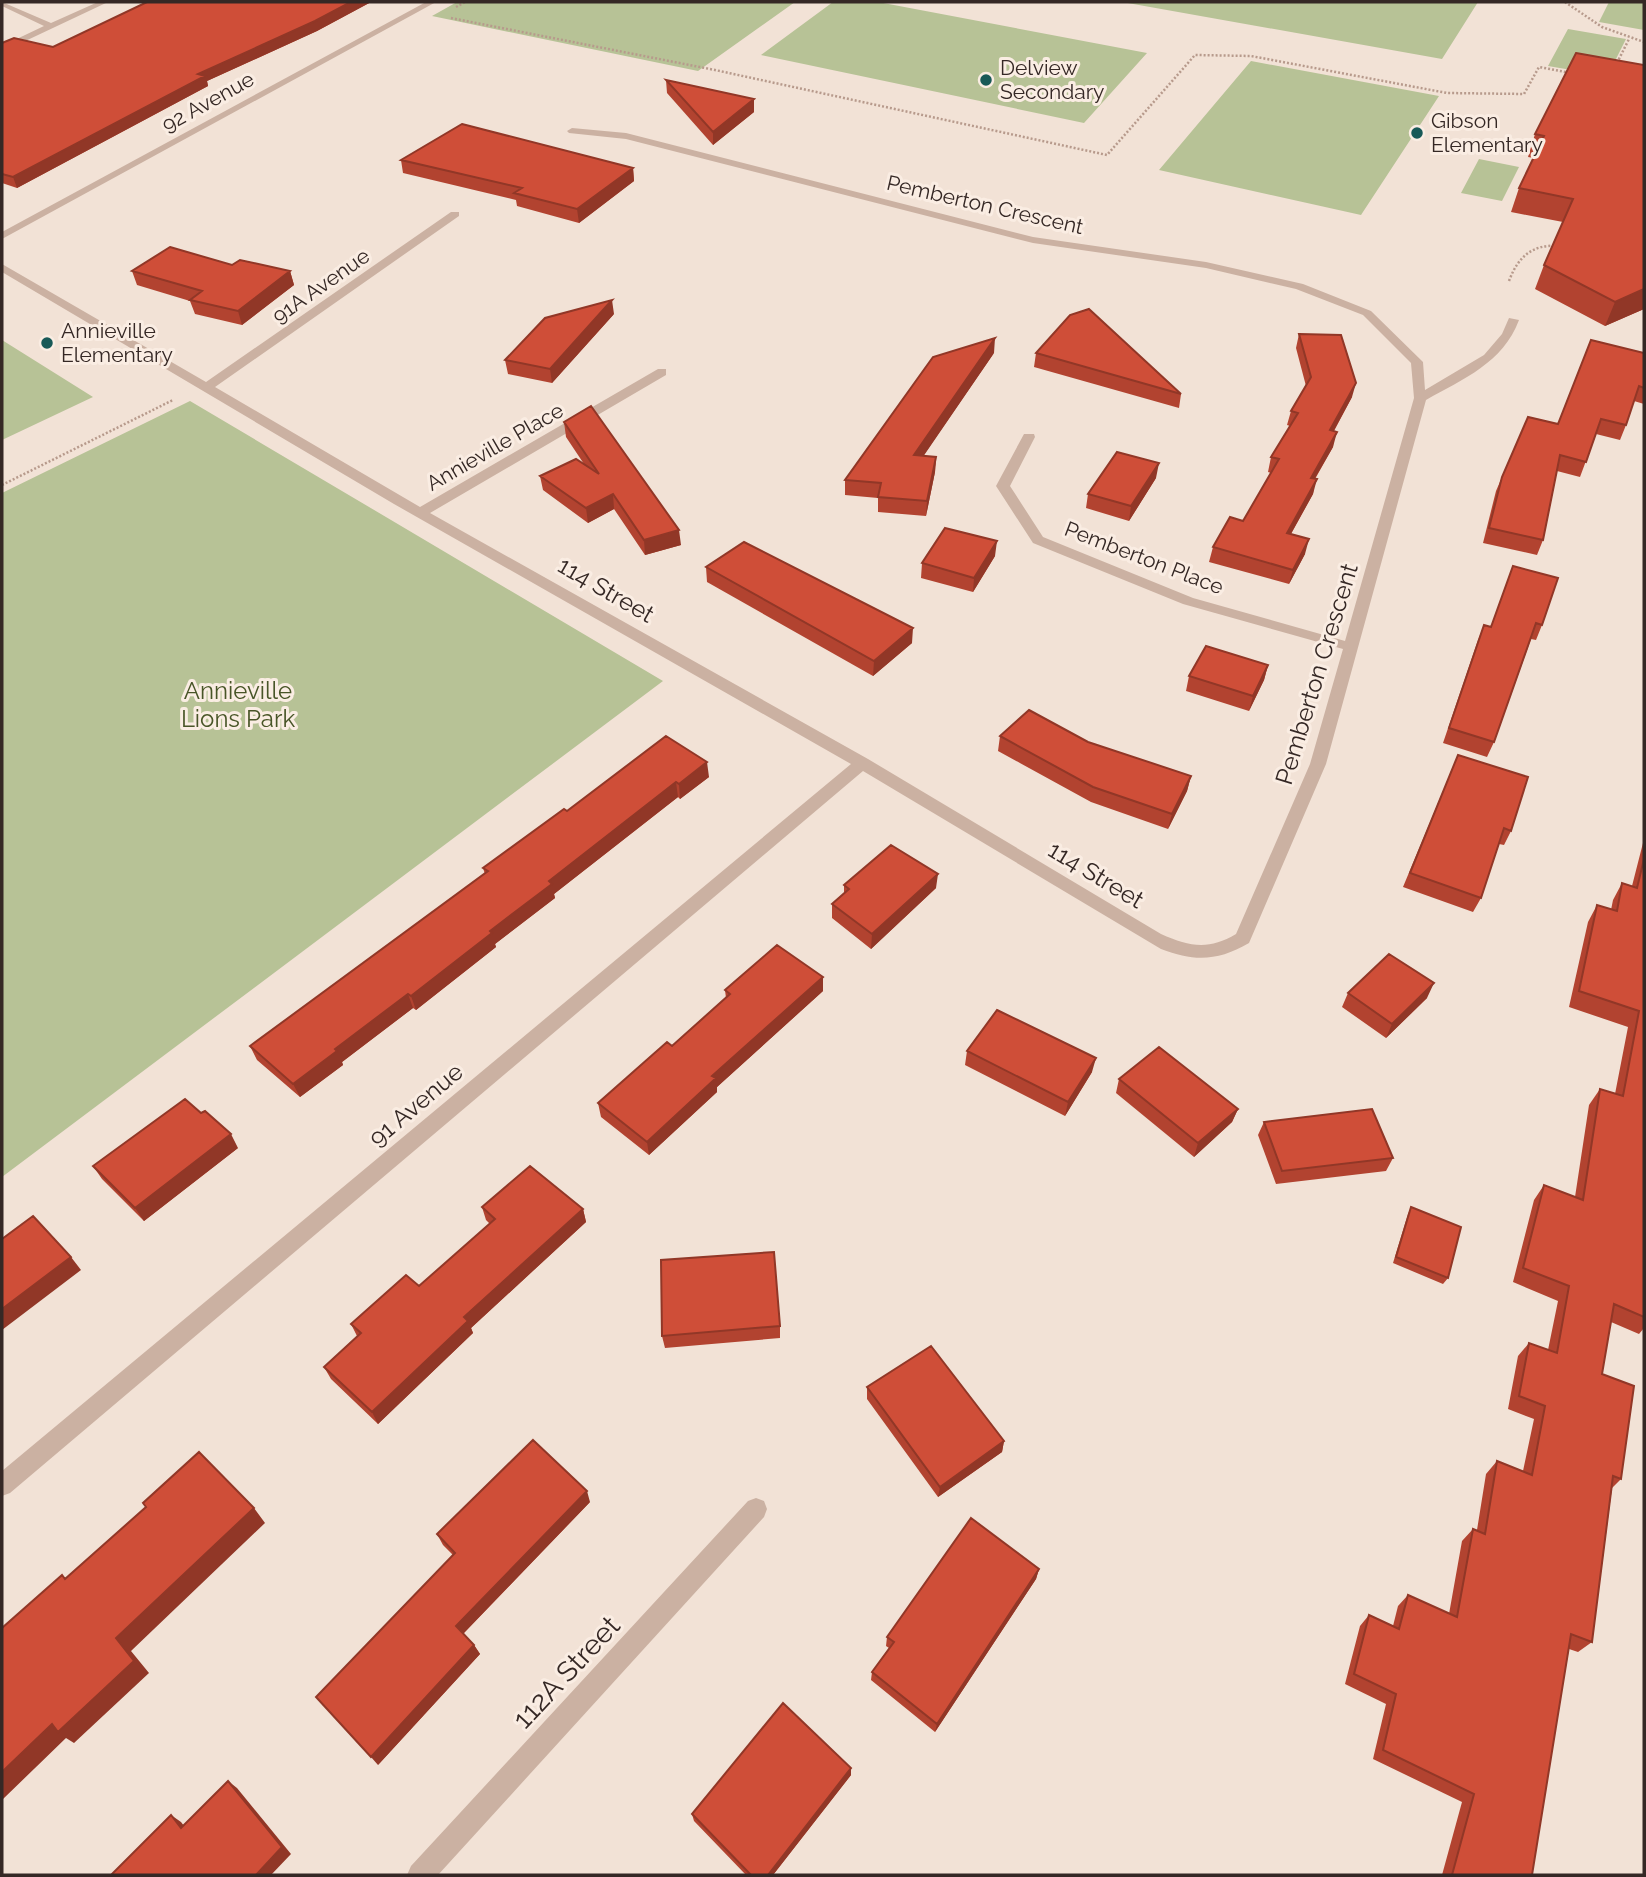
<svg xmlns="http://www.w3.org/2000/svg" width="1646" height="1877" viewBox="0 0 1646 1877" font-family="Raleway,sans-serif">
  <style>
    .green { fill: #b7c296 }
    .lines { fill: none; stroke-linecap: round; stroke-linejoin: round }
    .path { stroke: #b79a8c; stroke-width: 2.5; stroke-dasharray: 2 2; stroke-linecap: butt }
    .minor { fill: #cbb1a2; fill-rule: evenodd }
    .wall { fill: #b24330 }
    .shaded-wall { fill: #913727 }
    .building { fill: #cf4e38; stroke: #913727; stroke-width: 2 }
    .poi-dot { fill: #185957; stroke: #faede3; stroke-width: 2.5 }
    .labels { text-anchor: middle; stroke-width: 6; stroke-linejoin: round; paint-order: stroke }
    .far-poi-label { font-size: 21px; fill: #352825; stroke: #faede3; text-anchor: start }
    .far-street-label { font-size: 21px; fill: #352825; stroke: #faede3 }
    .street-label { font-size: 24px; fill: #352825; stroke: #faede3 }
    .park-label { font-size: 24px; fill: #485527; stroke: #faede3 }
    .near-street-label { font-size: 28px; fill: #352825; stroke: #faede3 }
  </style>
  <rect width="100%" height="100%" fill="#f2e2d6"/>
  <path class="green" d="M457 2H795L698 71 432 16Z
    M833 2H878L1147 53 1084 123 761 55Z
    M1122 2H1478L1442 59Z
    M1609 2H1644V30L1599 22Z
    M1568 29 1626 39 1613 65 1589 73 1548 66Z
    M1251 61 1439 96 1361 215 1159 170Z
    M1479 159 1519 167 1502 201 1461 193Z
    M2 340 93 397 2 440Z
    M190 401 663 681 2 1177V493Z"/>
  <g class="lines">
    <path class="path" d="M1565 2 1602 27 1644 42
      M456 7 465 2
      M451 18 715 70 1107 155 1195 55 1251 56 1447 93 1524 94 1539 67 1571 73
      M1617 63 1629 39
      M1509 281C1518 257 1532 244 1558 246
      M2 485 173 400"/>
    <path class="minor" d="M2 2 51 23 98 2H108L2 52V46L44 26 2 6Z
      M426 2H436L2 239V232Z
      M572 128 626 133 1033 237 1206 262 1303 284 1371 311 1423 362 1425 390 1484 355 1502 334 1509 318 1519 320C1503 363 1463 379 1426 400L1326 764 1249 943C1218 961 1195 962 1161 949L863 771 10 1493 2 1496V1471L851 764 394 504 2 272V264L206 382 451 212H459V216L215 387 420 507 658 369H666V375L430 513 868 759 1161 934C1190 947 1209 950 1236 934L1310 764 1343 649 1183 604 1033 543 996 486 1024 434H1034L1035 437 1010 486 1043 537 1193 598 1345 641 1414 398 1411 363 1363 315 1296 289 1206 268 1033 243 626 139 569 133 567 131Z
      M756 1498 764 1501 767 1509 764 1517 438 1875H407L411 1866 748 1501Z"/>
  </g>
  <path class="wall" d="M147 2H371L317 31 207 81 208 86 17 188 2 183V43L53 47Z
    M1644 65V309L1605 326 1535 289 1544 265 1563 222 1511 212 1519 188 1534 158 1528 157 1535 134Z
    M666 80 754 112 713 145 667 93Z
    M401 160 633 168 634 181 579 223 517 206 516 200 403 173Z
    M232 265 290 271 294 285 242 325 195 314 190 301 137 285 132 271Z
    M614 314 552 383 508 374 505 360Z
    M1299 334 1352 397 1334 431 1333 447 1315 479 1313 494 1291 534 1305 554 1289 584 1209 562 1213 547 1243 521 1271 473 1268 472 1271 457 1290 426 1287 425 1291 411 1306 386 1296 348Z
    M994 353 923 456 936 457 935 472 926 516 878 512V498L845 495V480Z
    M1036 353 1181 394 1179 408 1034 367Z
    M1644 353V404L1634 401 1626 425 1620 440 1596 434 1580 477 1557 471 1543 540 1537 555 1483 543 1496 491 1502 477 1558 424Z
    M564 422 681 545 645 555 614 509 588 523 543 490 540 476 584 464 566 437Z
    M1156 478 1129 521 1086 508 1088 494Z
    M995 556 973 592 921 578 922 563Z
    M1513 566 1542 625 1536 640 1531 639 1494 742 1487 757 1443 743 1478 640 1484 625 1491 627Z
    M706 567 912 643 873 676 707 582Z
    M1268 665 1264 680 1249 711 1186 691 1189 676Z
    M666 736 709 777 680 799 678 797 554 894 555 898 495 944 496 947 416 1010 413 1008 342 1062 343 1065 300 1097 257 1060 250 1046 485 874 483 868 567 811Z
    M1000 736 1088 742 1191 776 1187 791 1168 829 1091 802 998 751Z
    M1458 755 1511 831 1504 845 1499 844 1481 898 1473 912 1403 887Z
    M1644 839V1328L1639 1334 1611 1322 1602 1374 1621 1479 1612 1488 1592 1642 1578 1652 1569 1649 1531 1875H1442L1462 1802 1373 1759 1386 1704 1345 1684 1360 1626 1369 1615 1393 1626 1398 1606 1408 1595 1449 1614 1462 1541 1473 1529 1477 1530 1486 1474 1497 1461 1523 1471 1534 1419 1508 1409 1518 1356 1529 1343 1548 1350 1558 1301 1513 1282 1534 1200 1544 1185 1575 1197 1589 1105 1600 1089 1615 1094 1628 1027 1569 1007 1588 922 1597 905 1611 910 1613 900 1622 883 1632 886Z
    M844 885 936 888 871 949 832 918V904L844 893Z
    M725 990 823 991 717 1087V1092L649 1155 601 1117 598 1103 672 1046 726 998Z
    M1348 993 1427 998 1386 1038 1342 1007Z
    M967 1051 1092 1072 1065 1116 965 1065Z
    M1119 1079 1238 1109 1232 1122 1194 1157 1116 1093Z
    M1264 1122 1393 1158 1386 1171 1276 1184 1258 1135Z
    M238 1148 144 1221 102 1179 93 1166Z
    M482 1207 583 1209 586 1222 471 1328 473 1333 378 1424 331 1379 324 1367 357 1336 351 1324 419 1286 490 1224 486 1220Z
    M1411 1207 1448 1278 1443 1284 1393 1263 1408 1214Z
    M780 1326V1338L665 1348 662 1336Z
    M867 1387 1004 1441 1002 1452 938 1497 867 1399Z
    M590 1502 463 1634 474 1645 480 1654 378 1765 453 1555 443 1545 437 1534Z
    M1039 1569 1036 1579 935 1732 871 1680 872 1672 889 1648 886 1646 887 1637Z
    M851 1768V1775L773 1875H746L694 1821 692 1814Z"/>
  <path class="shaded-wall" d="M351 2H371L317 31 207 81 208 86 17 188 13 177 198 74Z
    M754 99V112L713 145V132Z
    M633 168 634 181 579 223 577 209Z
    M290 271 294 285 242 325 238 311Z
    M1644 289V309L1605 326 1615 302Z
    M612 300 614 314 552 383 550 369Z
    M995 338 994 353 914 470V455Z
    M1356 383 1352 397 1326 445 1330 430Z
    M1337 432 1333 447 1307 492 1311 478Z
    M936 457 935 472 926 516 927 501Z
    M1159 463 1156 478 1129 521 1131 506Z
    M1317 479 1313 494 1283 548 1287 533Z
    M613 494 614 509 588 523 586 508Z
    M679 530 681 545 645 555 644 540Z
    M1309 539 1305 554 1289 584 1293 570Z
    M997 541 995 556 973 592 974 578Z
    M913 628 912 643 873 676 874 661Z
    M1268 665 1264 680 1249 711 1253 696Z
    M707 762 709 777 680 799 679 784Z
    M1191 776 1187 791 1168 829 1172 814Z
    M676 782 678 797 554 894 555 898 495 944 496 947 416 1010 411 996 549 881Z
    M938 874 936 888 871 949 872 934Z
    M823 977V991L717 1087V1092L649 1155 647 1142 712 1076Z
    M1434 983 1427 998 1386 1038 1392 1024Z
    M408 994 413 1008 342 1062 343 1065 300 1097 293 1084 335 1049Z
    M1096 1058 1092 1072 1065 1116 1068 1102Z
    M1238 1109 1232 1122 1194 1157 1198 1143Z
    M231 1134 238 1148 144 1221 135 1208Z
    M583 1209 586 1222 471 1328 473 1333 378 1424 372 1412 464 1317Z
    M71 1257 81 1270 2 1330V1309Z
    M1004 1441 1002 1452 938 1497 940 1487Z
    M587 1491 590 1502 461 1636 456 1626Z
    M254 1508 265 1523 131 1651 149 1673 74 1743 66 1738 2 1800V1772L52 1724 116 1638Z
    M1039 1569 1036 1579 935 1732 937 1724Z
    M474 1645 480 1654 378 1765 371 1757Z
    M851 1768V1775L773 1875H768Z
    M228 1781 237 1788 291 1854 271 1875H256Z
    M171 1815 181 1822 191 1835 181 1828Z"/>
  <path class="building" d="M147 2H351L315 21 198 74 205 76 13 177 2 174V43L14 38 53 47Z
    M1576 53 1644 65V289L1615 302 1544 265 1573 199 1519 188 1544 136 1535 134Z
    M666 80 754 99 713 132Z
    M462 124 633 168 577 209 514 193 522 188 401 160Z
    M170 247 232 265 240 260 290 271 238 311 190 300 202 291 132 271Z
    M612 300 550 369 505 360 545 318Z
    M1089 309 1181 394 1036 353 1070 315Z
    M1299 334 1341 335 1356 383 1330 430 1337 432 1311 478 1317 479 1287 533 1309 539 1293 570 1213 547 1230 517 1243 521 1279 459 1271 457 1298 413 1291 411 1311 377Z
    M995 338 914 455 936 457 927 501 878 497 881 483 845 480 933 357Z
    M1591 340 1644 353V388L1639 386 1626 425 1601 419 1586 462 1560 455 1543 540 1489 528 1502 477 1528 417 1558 424Z
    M591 406 679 530 644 540 613 494 586 508 540 476 576 459 599 474 564 422Z
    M1117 452 1159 463 1131 506 1088 494Z
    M945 528 997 541 974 578 922 563Z
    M744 542 913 628 874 661 706 567Z
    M1513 566 1558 578 1542 625 1536 623 1494 742 1449 728 1484 625 1491 627Z
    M1206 646 1268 665 1253 696 1189 676Z
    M1029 710 1088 742 1191 776 1172 814 1093 787 1000 736Z
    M666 736 707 762 679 784 676 782 549 881 552 884 490 931 492 933 411 996 408 994 335 1049 337 1051 293 1084 250 1046 488 871 483 868 564 809 567 811Z
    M1458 755 1528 777 1511 831 1504 828 1481 898 1410 873Z
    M891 845 938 874 872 934 832 904 849 889 844 885Z
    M1644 859V1317L1614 1304 1602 1374 1634 1386 1621 1479 1613 1476 1592 1642 1571 1634 1532 1875H1452L1474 1794 1383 1750 1396 1694 1354 1674 1369 1615 1399 1629 1408 1595 1457 1617 1473 1529 1485 1534 1497 1461 1532 1475 1545 1406 1519 1396 1529 1343 1557 1353 1569 1286 1523 1268 1544 1185 1583 1200 1600 1089 1623 1096 1639 1011 1579 991 1597 905 1617 911 1622 883 1637 888Z
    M777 945 823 977 712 1076 716 1078 647 1142 598 1103 667 1042 672 1046 730 994 725 990Z
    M1389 954 1434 983 1392 1024 1348 993Z
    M997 1010 1096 1058 1068 1102 967 1051Z
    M1159 1047 1238 1109 1198 1143 1119 1079Z
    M185 1099 201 1113 205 1111 231 1134 135 1208 93 1166Z
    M1372 1109 1393 1158 1282 1171 1264 1122Z
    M530 1166 583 1209 464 1317 468 1321 372 1412 324 1367 361 1333 351 1324 406 1275 419 1286 495 1219 482 1207Z
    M1411 1207 1461 1227 1448 1278 1396 1257Z
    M33 1216 71 1257 2 1309V1239Z
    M774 1252 780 1326 662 1336 661 1260Z
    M931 1346 1004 1441 940 1487 867 1387Z
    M533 1440 587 1491 456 1626 474 1645 371 1757 316 1697 455 1553 437 1534Z
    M199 1452 254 1508 116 1638 134 1661 58 1732 52 1724 2 1772V1628L62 1575 65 1579 146 1507 143 1503Z
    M971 1518 1039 1569 937 1724 872 1672 894 1642 887 1637Z
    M783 1703 851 1768 768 1875H751L692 1814Z
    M228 1781 282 1847 256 1875H111L171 1815 181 1828Z"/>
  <g class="poi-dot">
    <circle cx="986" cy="80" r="7"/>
    <circle cx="1417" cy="133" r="7"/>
    <circle cx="47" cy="343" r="7"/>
  </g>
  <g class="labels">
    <g class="far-poi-label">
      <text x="1000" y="75">Delview<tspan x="1000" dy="24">Secondary</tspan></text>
      <text x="1431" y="128">Gibson<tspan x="1431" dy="24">Elementary</tspan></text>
      <text x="61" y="338">Annieville<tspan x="61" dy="24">Elementary</tspan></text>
    </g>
    <g class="far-street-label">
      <text transform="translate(208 102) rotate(-29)" y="7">92 Avenue</text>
      <text transform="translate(985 205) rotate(13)" y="7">Pemberton Crescent</text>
      <text transform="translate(321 286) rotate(-35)" y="7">91A Avenue</text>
      <text transform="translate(495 447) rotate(-30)" y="7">Annieville Place</text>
      <text transform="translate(1144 558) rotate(21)" y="7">Pemberton Place</text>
    </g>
    <g class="street-label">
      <text transform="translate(606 590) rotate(30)" y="8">114 Street</text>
      <text transform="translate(1317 674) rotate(-73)" y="8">Pemberton Crescent</text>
      <text transform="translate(1096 875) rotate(31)" y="8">114 Street</text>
      <text transform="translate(416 1105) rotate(-40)" y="8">91 Avenue</text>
    </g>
    <g class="park-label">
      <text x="238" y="699">Annieville<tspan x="238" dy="28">Lions Park</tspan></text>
    </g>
    <g class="near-street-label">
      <text transform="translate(566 1672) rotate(-47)" y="10">112A Street</text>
    </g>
  </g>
  <rect width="1646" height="1877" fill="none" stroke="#352825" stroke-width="7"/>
</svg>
